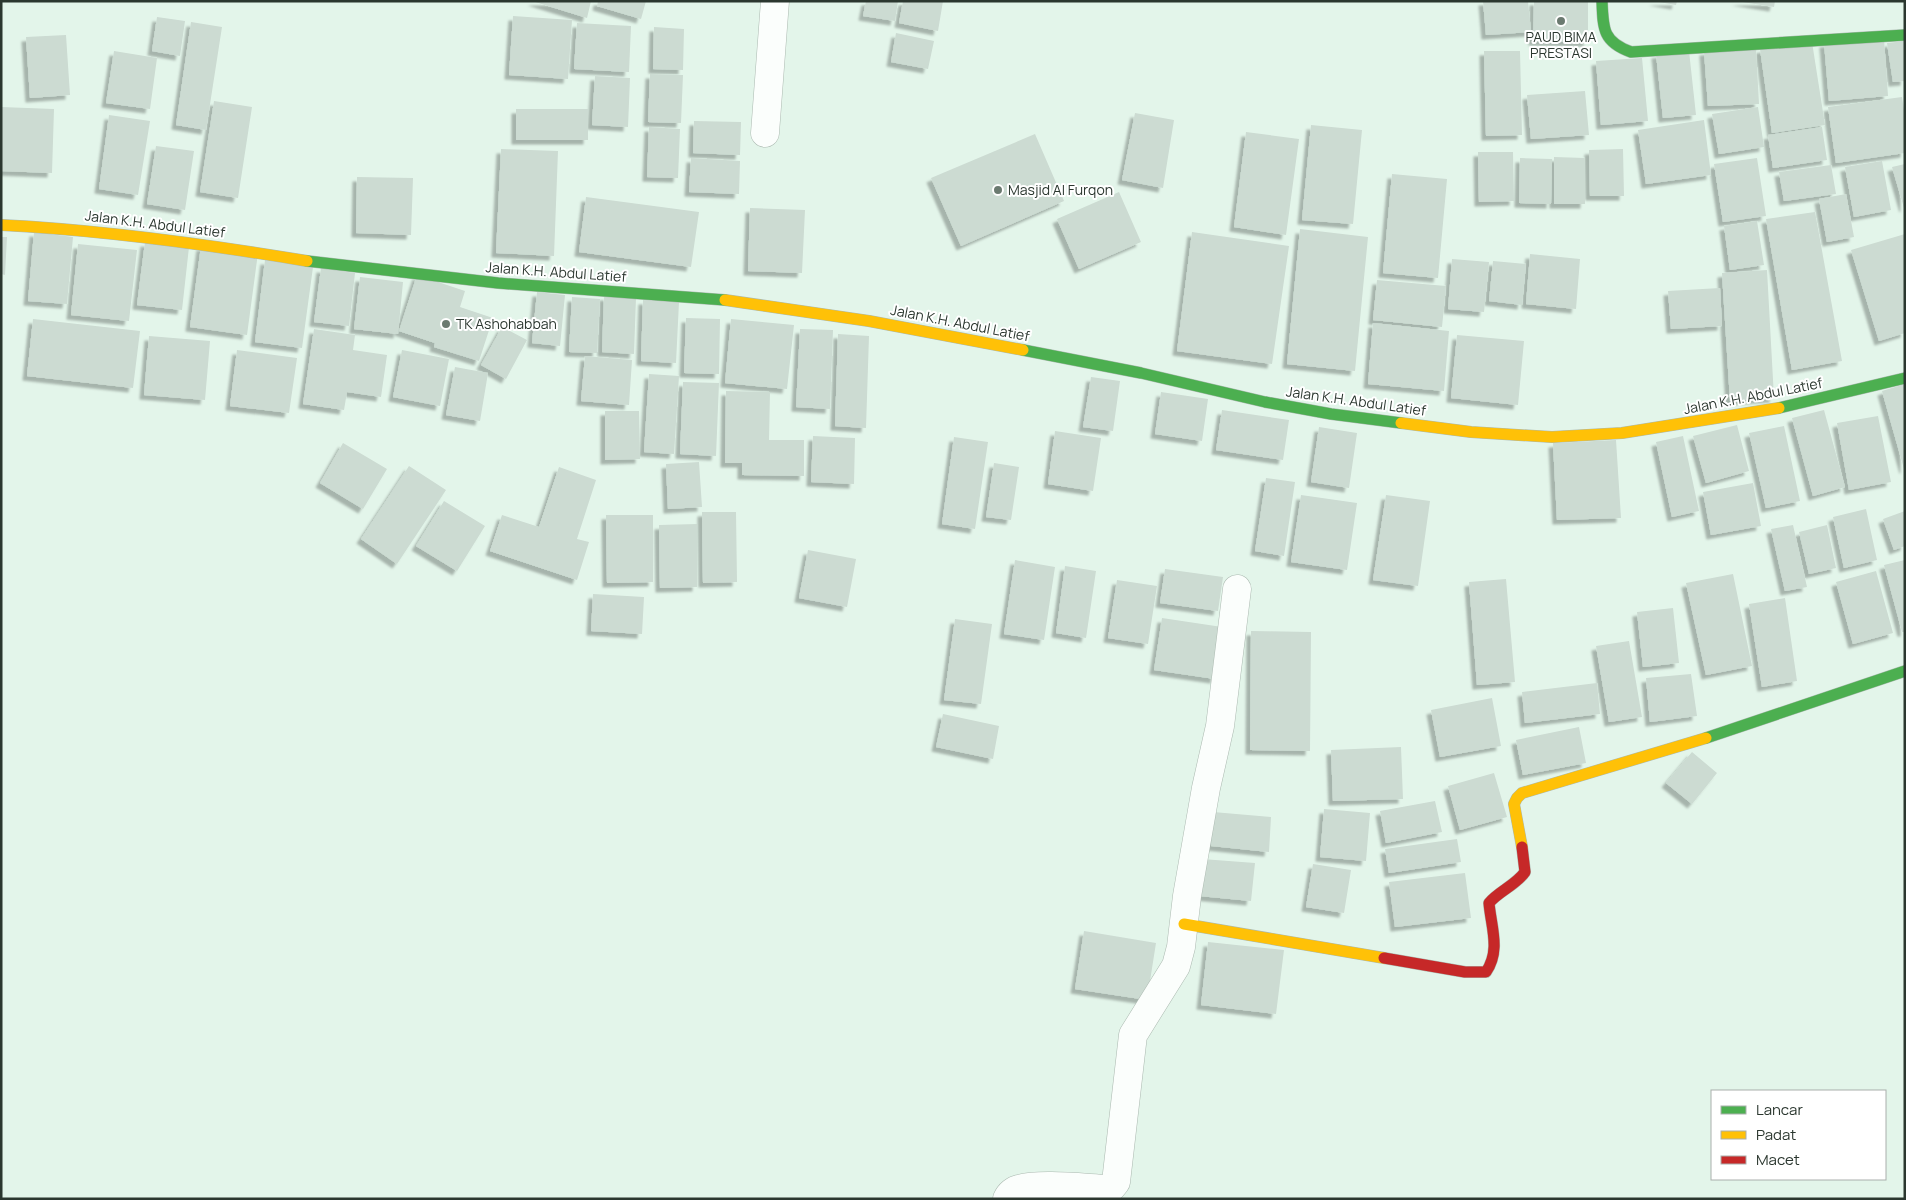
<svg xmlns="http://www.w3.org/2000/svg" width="1906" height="1200" viewBox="0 0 1906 1200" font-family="Manrope,sans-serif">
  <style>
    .building { fill: #ccdbd2; filter: url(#shadow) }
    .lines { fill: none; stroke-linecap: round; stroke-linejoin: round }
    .street-casing { stroke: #abb9b0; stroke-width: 29 }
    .fast-casing { stroke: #abb9b0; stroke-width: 12 }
    .slow-casing { stroke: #abb9b0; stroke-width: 12 }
    .jam-casing { stroke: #abb9b0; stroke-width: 12 }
    .street { stroke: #fbfefc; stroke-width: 28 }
    .fast { stroke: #4caf50; stroke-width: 11 }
    .slow { stroke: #ffc107; stroke-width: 11 }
    .jam { stroke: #c62828; stroke-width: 11 }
    .poi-dot { fill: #6b7a70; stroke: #fff; stroke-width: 2 }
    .labels { text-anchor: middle; stroke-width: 4; stroke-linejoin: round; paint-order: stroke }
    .poi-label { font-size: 14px; fill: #2b372f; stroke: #fff; text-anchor: start }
    .street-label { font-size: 14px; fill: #2b372f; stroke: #fff }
  </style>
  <defs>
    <filter id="shadow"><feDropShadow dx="-4.5" dy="4.5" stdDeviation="1" flood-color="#0004"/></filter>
  </defs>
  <rect width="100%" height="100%" fill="#e3f5ea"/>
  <path class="building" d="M532 1H591L587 18Z
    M598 1H646L641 19 597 6Z
    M866 1H898L895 21 863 16Z
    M903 1H943L938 31 899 23Z
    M1483 1H1528L1531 32 1486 35Z
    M1534 1H1588V42L1533 41Z
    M1653 1H1677L1676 5Z
    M1736 1H1775L1774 7Z
    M513 16 572 20 568 79 509 75Z
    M157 17 185 21 180 56 152 51Z
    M191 22 222 27 206 130 176 125Z
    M577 23 631 26 629 72 574 69Z
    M654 27 684 29 683 70 653 69Z
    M896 33 934 41 928 69 891 62Z
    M66 35 70 95 30 98 26 37Z
    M1884 39 1888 96 1829 101 1824 43Z
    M1905 41V81L1893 82 1887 43Z
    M1812 42 1825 125 1772 133 1760 49Z
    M1756 48 1759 104 1708 106 1704 51Z
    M114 51 157 58 150 109 106 103Z
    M1484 51H1520L1522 135 1486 136Z
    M1689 51 1696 115 1663 118 1656 54Z
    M1642 58 1648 121 1601 125 1596 61Z
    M650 74 683 75 681 123 648 122Z
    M595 76 630 78 628 127 592 125Z
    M1585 91 1589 135 1531 139 1527 95Z
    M1902 97 1905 117V153L1836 163 1828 107Z
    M214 101 252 107 238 198 200 192Z
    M1 107 54 109 52 173 1 171Z
    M1758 107 1764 147 1719 154 1712 114Z
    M516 109H588V140H516Z
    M1135 113 1174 120 1163 188 1122 180Z
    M109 115 150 121 138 195 99 189Z
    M1704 120 1711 175 1646 184 1638 130Z
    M694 121 741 122 740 155 693 153Z
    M1311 125 1362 130 1353 224 1302 220Z
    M649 127 680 129 678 178 647 177Z
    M1822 127 1827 160 1773 168 1768 135Z
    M1246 132 1299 139 1286 235 1234 227Z
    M1035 134 1064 201 961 246 931 178Z
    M156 146 194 151 185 210 147 204Z
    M501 149 558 151 554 256 496 253Z
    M1623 149 1624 196H1590L1589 150Z
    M1478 152H1513L1514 201 1479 202Z
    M1554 157 1585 158V204H1554Z
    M691 158 740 161 739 194 689 192Z
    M1520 158 1552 159 1551 204 1519 203Z
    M1757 158 1766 216 1723 222 1714 164Z
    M1882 161 1891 210 1854 217 1845 167Z
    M1905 164V207L1904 208 1892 167Z
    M1831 165 1836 194 1784 201 1779 172Z
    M1392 174 1447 179 1438 278 1383 273Z
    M357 177 413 178 411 235 356 233Z
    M1119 192 1141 242 1079 269 1057 219Z
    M1846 194 1854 237 1827 242 1819 199Z
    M586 197 699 212 691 267 579 252Z
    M750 208 805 210 802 273 748 271Z
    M1815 212 1842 361 1792 370 1766 219Z
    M1757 221 1764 265 1730 270 1724 226Z
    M1300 229 1368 237 1355 371 1287 364Z
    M34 232 73 237 67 304 28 301Z
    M1192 232 1289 246 1272 364 1177 351Z
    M1905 234V333L1879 341 1851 250Z
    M1 237H7L5 275 1 274Z
    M145 242 189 247 182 310 137 305Z
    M78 244 137 250 129 321 71 315Z
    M201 246 258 253 247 335 190 327Z
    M1530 254 1580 259 1576 309 1526 304Z
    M1452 259 1489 262 1484 312 1448 309Z
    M265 260 313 267 302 348 255 342Z
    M1493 261 1526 264 1522 305 1489 301Z
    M321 268 355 273 349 326 314 322Z
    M1767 270 1774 398 1730 401 1722 273Z
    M417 275 465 291 460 307 493 318 479 361 434 347 435 343 399 331Z
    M360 277 403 282 398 334 354 329Z
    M1377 280 1446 286 1442 327 1373 320Z
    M1720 288 1722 326 1671 329 1668 291Z
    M537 292 565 295 560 346 532 343Z
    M604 296 636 298 634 354 602 352Z
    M572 297 600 299 597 353 569 352Z
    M643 300 679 302 676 363 641 361Z
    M686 318 720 319 719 374 684 373Z
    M33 319 140 331 133 388 27 376Z
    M731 319 794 325 787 389 725 383Z
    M1373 323 1449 331 1444 391 1368 384Z
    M502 327 527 340 506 379 481 365Z
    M314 329 355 335 353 350 387 355 381 397 347 392 344 410 303 404Z
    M800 329 833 330 830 409 796 407Z
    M838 334 869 336 866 428 835 426Z
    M1457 335 1524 341 1518 405 1451 398Z
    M149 336 210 341 205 400 144 395Z
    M237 350 297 358 289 413 230 406Z
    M402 350 449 359 440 406 393 397Z
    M585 356 632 360 629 405 581 401Z
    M455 367 488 373 480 421 446 415Z
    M649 374 679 376 674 454 644 452Z
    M1091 377 1120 381 1113 431 1083 427Z
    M683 382 719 383 716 456 680 454Z
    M1905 384V469H1904L1882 391Z
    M726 391 770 392 769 440H804V476L742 475V463H725Z
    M1161 392 1208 399 1202 441 1155 434Z
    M1222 410 1289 420 1283 460 1216 450Z
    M1824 410 1845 487 1813 496 1792 418Z
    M605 411H639L640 459 605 460Z
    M1878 416 1891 482 1849 490 1837 423Z
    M1737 425 1749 471 1706 483 1693 436Z
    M1784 426 1800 501 1766 508 1749 433Z
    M1319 427 1357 433 1349 488 1311 482Z
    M1055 431 1101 438 1093 491 1048 484Z
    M813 436 855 438 854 484 811 482Z
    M1683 436 1699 511 1672 517 1656 442Z
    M954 437 988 442 975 529 942 524Z
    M1616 440 1621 518 1557 520 1553 443Z
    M343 443 387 469 363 509 320 483Z
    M699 462 702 507 668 509 666 464Z
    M994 463 1019 467 1011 520 986 517Z
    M409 466 446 490 397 564 361 539Z
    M559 467 596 480 577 539 589 542 577 580 490 551 502 515 539 527Z
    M1266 478 1295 482 1284 556 1255 551Z
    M1753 483 1761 526 1711 535 1703 492Z
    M1301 495 1357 503 1347 570 1291 562Z
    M1386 495 1430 501 1418 586 1373 580Z
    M444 501 485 526 457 571 416 546Z
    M1866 509 1877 560 1844 568 1833 517Z
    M1905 511V546L1894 550 1883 519Z
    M702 512H736L737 582 703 583Z
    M606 515H653V582L607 583Z
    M697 524V587L660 588 659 525Z
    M1793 525 1807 587 1785 591 1771 529Z
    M1827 525 1836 568 1809 574 1799 532Z
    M808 550 856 559 847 607 799 598Z
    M1015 560 1055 567 1044 640 1004 634Z
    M1905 560V632H1902L1884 565Z
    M1065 566 1096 571 1086 638 1056 633Z
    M1165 569 1223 577 1218 611 1160 603Z
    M1876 571 1893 633 1853 644 1836 582Z
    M1733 574 1752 666 1706 675 1686 583Z
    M1506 579 1515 682 1477 685 1469 582Z
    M1117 580 1157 586 1148 644 1108 638Z
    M593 594 644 597 642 634 591 631Z
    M1785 598 1797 681 1762 687 1749 604Z
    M1673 608 1679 663 1643 667 1637 612Z
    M1162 618 1222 627 1215 679 1154 670Z
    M955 619 992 624 981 704 944 700Z
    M1251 631 1311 632 1310 751 1250 750Z
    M1629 641 1642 717 1609 722 1596 646Z
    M1691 674 1697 716 1650 722 1646 678Z
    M1597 683 1600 714 1525 723 1522 692Z
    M1492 698 1501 746 1440 757 1431 710Z
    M943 714 999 726 993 759 936 747Z
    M1579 727 1586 763 1523 775 1516 740Z
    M1401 747 1403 799 1333 801 1331 750Z
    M1692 752 1717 773 1692 804 1666 783Z
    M1494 773 1507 817 1460 830 1448 786Z
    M1435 801 1442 832 1386 843 1380 811Z
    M1324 809 1370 813 1366 861 1320 857Z
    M1213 812 1271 817 1269 852 1211 846Z
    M1457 839 1461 862 1389 873 1385 849Z
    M1202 859 1255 863 1251 901 1199 896Z
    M1313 864 1351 870 1344 913 1306 907Z
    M1465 873 1471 918 1395 927 1389 882Z
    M1084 931 1156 943 1147 1000 1075 989Z
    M1208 942 1284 950 1276 1014 1201 1005Z"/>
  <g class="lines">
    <defs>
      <path id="street" d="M765 133 775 1
        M1007 1199C1009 1194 1014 1190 1019 1189 1039 1183 1084 1188 1107 1189L1112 1187 1116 1182 1133 1035 1176 966 1181 947 1187 896 1206 788 1220 726 1237 589"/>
      <path id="fast" d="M1602 1C1603 29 1603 42 1631 52L1905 35
        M307 261 498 283 725 300
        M1023 350 1141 373 1265 402 1331 414 1401 423
        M1779 408 1905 378
        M1706 738 1905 671"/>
      <path id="slow" d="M1 225C104 230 205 244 307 261
        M725 300 869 321 1023 350
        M1401 423 1471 432 1552 437 1622 433 1779 408
        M1522 847 1514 804 1517 798 1522 793 1706 738
        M1184 924 1384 958"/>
      <path id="jam" d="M1384 958 1465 972H1486C1501 950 1491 927 1489 903 1499 891 1516 885 1525 872L1522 847"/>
    </defs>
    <use href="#street" class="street-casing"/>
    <use href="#fast" class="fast-casing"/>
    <use href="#slow" class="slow-casing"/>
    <use href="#jam" class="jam-casing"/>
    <use href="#street" class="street"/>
    <use href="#fast" class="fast"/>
    <use href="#slow" class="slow"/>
    <use href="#jam" class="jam"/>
  </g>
  <g class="poi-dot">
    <circle cx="1561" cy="21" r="5"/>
    <circle cx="998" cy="190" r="5"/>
    <circle cx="446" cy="324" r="5"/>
  </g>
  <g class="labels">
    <g class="poi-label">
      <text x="1561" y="42" text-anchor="middle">PAUD BIMA<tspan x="1561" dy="16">PRESTASI</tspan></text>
      <text x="1008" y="195">Masjid Al Furqon</text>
      <text x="456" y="329">TK Ashohabbah</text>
    </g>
    <g class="street-label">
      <text transform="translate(155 224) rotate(7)" y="5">Jalan K.H. Abdul Latief</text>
      <text transform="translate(556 272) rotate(4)" y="5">Jalan K.H. Abdul Latief</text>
      <text transform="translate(960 323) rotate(11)" y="5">Jalan K.H. Abdul Latief</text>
      <text transform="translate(1753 396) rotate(-11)" y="5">Jalan K.H. Abdul Latief</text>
      <text transform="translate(1356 401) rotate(8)" y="5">Jalan K.H. Abdul Latief</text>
    </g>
  </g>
  <rect width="1906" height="1200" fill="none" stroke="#2b372f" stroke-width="5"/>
  <rect x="1711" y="1090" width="175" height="90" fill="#ffffff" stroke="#aaafac"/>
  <rect x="1721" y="1106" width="25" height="8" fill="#4caf50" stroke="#aaafac"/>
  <text x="1756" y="1115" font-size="15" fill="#2b372f">Lancar</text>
  <rect x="1721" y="1131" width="25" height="8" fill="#ffc107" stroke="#aaafac"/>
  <text x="1756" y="1140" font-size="15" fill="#2b372f">Padat</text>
  <rect x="1721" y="1156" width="25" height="8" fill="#c62828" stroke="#aaafac"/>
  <text x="1756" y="1165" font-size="15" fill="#2b372f">Macet</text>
</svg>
